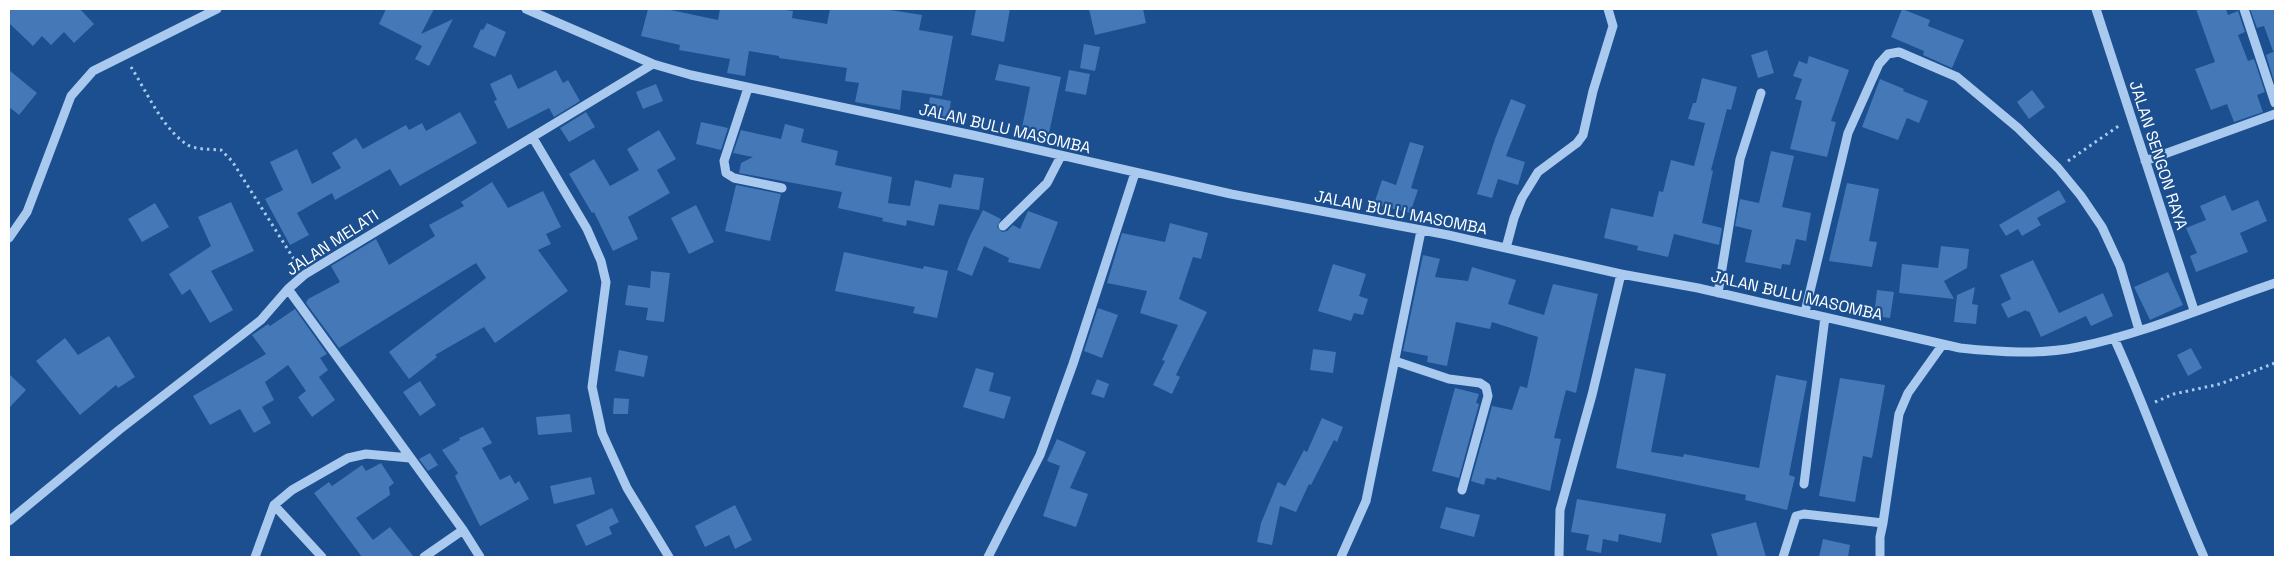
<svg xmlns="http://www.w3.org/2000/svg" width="2284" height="566" viewBox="0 0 2284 566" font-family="'Space Grotesk',sans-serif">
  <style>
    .building { fill: #4478b7 }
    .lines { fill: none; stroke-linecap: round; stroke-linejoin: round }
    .path { stroke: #a9c9ee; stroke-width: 3; stroke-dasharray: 2.5 4; stroke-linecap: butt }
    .minor { stroke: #a9c9ee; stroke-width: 9 }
    .labels { text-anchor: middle; stroke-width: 4.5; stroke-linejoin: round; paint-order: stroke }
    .street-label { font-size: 16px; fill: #fff; stroke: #1b4f8f }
  </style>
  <rect width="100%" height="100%" fill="#1b4f8f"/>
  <path class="building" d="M9 9H80L94 24 74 43 64 32 51 45 42 36 33 46 9 23Z
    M386 9H434L421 34 453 19 429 66 415 59 422 46 379 24Z
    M648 9H666L718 20 720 9H779L793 11 792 18 827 24 830 9H884L922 15 919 30 953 36 942 96 902 90 900 110 855 102 859 83 845 81 847 68 779 58V56L749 51 745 76 727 73 730 59 679 50 680 45 641 36Z
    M976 9H1010L1004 42 971 35Z
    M1089 9H1143L1146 23 1095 35Z
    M1902 9 1930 20 1928 26 1964 40 1952 68 1923 55 1924 51 1891 37Z
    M2196 9H2226L2228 15 2238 11 2245 32 2238 35 2248 61 2254 59 2265 92 2257 95 2263 112 2234 122 2227 104 2211 110 2195 69 2215 62Z
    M2250 9H2275V51H2273L2264 26 2257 28Z
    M487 23 506 32 495 57 473 47 481 29 483 30Z
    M1084 44 1100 47 1095 71 1080 68Z
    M1767 50 1774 73 1758 78 1751 55Z
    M2275 51V84L2266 55Z
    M1809 56 1849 70 1831 121 1836 122 1827 157 1790 149 1802 101 1795 99 1802 79 1793 76 1799 61 1807 64Z
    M999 64 1061 77 1049 133 1022 128 1030 87 995 80Z
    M9 70 37 93 19 115 9 107Z
    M556 70 563 83 568 80 580 101 554 117 549 108 508 129 494 101 497 100 490 84 511 74 518 89Z
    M1069 70 1090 74 1086 95 1065 91Z
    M1702 78 1737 87 1731 110 1727 109 1711 170 1713 171 1702 223 1722 228 1719 245 1674 234 1668 257 1637 250 1638 246 1604 238 1611 208 1653 217 1659 191 1663 192 1671 160 1694 166 1705 123 1688 119 1693 103H1696Z
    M1880 79 1904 89 1903 91 1928 101 1919 123 1907 118 1898 140 1862 127Z
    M656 84 663 101 643 109 636 92Z
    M2032 90 2045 107 2029 119 2017 102Z
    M930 97 951 101 948 120 926 116Z
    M1511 99 1526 105 1506 156 1525 162 1518 185 1498 179 1492 198 1477 194 1495 139Z
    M460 112 477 143 400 186 390 169 335 200 332 193 297 213 309 235 290 245 265 199 283 190 270 162 297 149 312 184 341 168 332 153 356 138 363 149 406 125 409 130 422 123 426 131Z
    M586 112 595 127 569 142 560 128Z
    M701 122 728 128 721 150 696 144Z
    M785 124 804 129 801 142 838 151 835 165 892 177 888 203 910 206 915 180 951 188 954 174 984 178 979 210 939 204 934 226 907 220 906 226 882 221 883 218 838 208 842 192 739 173 741 163 753 157 733 153 741 130 781 139Z
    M659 130 676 159 657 170 670 193 628 217 638 239 613 251 594 212 592 213 569 174 594 159 610 186 639 170 627 149Z
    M1410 142 1424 146 1411 188 1418 190 1410 213 1374 204 1382 180 1396 185Z
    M1771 151 1794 156 1782 207 1811 213 1806 241 1796 239 1790 265 1782 264 1781 269 1745 262 1752 230 1735 226 1740 199 1759 203Z
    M492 182 508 208 543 191 561 227 546 234 551 244 538 250 568 291 495 343 484 327 435 355 437 357 409 379 389 352 486 278 476 263 339 348 306 303 308 299 340 282 331 266 376 239 389 265 435 236 429 225 464 206 461 202Z
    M1847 183 1879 189 1869 241 1877 242 1872 267 1829 261Z
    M736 185 781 194 770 241 725 231Z
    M2059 190 2066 202 2037 218 2041 225 2022 236 2018 229 2006 236 1999 225Z
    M2225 195 2232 211 2258 200 2267 221 2240 233 2248 252 2196 272 2190 256 2197 253 2186 228 2206 220 2200 206Z
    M231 202 254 251 211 271 233 310 210 323 190 289 182 295 169 274 211 246 198 217Z
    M155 203 169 227 142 242 128 219Z
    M696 205 714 242 689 254 671 218Z
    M983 210 1001 219 997 227 1002 232 1007 231 1013 225 1020 229 1028 211 1058 222 1040 269 1008 262 1009 258 984 246 972 276 957 270 969 238Z
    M1170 223 1208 233 1201 259 1193 257 1179 299 1207 312 1176 375 1180 377 1172 394 1153 385 1165 361 1162 360 1178 325 1140 313 1147 291 1107 283 1122 233 1165 242Z
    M1941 246 1969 249 1967 268 1944 281 1954 299 1899 293 1902 264 1938 268Z
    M844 252 923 269 924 266 948 271 937 318 913 313 915 307 835 291Z
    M1423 255 1440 259 1435 277 1468 281 1472 267 1516 280 1508 304 1544 315 1553 284 1598 294 1576 393 1566 390 1554 438 1561 439 1550 491 1497 477 1496 480 1486 478 1484 485 1471 481 1492 406 1512 410 1520 386 1527 388 1538 337 1492 322 1490 329 1456 322 1447 366 1427 362 1428 356 1403 351Z
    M2033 260 2059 313 2103 293 2113 316 2091 326 2086 316 2041 337 2029 311 2027 312 2026 310 2008 318 2001 304 2011 299 2000 275Z
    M1333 264 1366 274 1359 296 1368 299 1363 315 1354 313 1351 321 1318 311Z
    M651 271 670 273 664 322 646 320 648 308 625 305 628 285 650 288Z
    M2168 272 2183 305 2150 320 2134 287Z
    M1975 287 1972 304 1978 305 1976 324 1954 322 1957 295Z
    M1877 290 1894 292 1890 318 1874 316Z
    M1098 308 1118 315 1102 358 1084 351Z
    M295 309 327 354 320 358 328 370 319 377 335 400 312 417 298 397 306 391 288 365 265 382 274 400 262 407 271 423 254 433 240 409 210 425 193 396 266 354 252 335 268 324 270 326Z
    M109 336 135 377 118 388 116 385 80 415 36 361 65 338 78 355Z
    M2191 348 2202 368 2188 376 2177 355Z
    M1313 349 1336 352 1333 373 1310 370Z
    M619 350 648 356 644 377 615 371Z
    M976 368 994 373 989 391 1011 397 1004 419 963 407Z
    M1635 368 1666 374 1651 452 1683 457 1684 454 1759 468 1776 375 1807 381 1789 475 1795 477 1787 510 1745 500 1746 495 1616 468Z
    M9 374 26 390 9 408Z
    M1840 378 1885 385 1872 458 1863 456 1855 502 1819 496Z
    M1097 379 1109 384 1104 398 1091 394Z
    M420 381 436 405 420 416 403 392Z
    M1455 388 1479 394 1476 403 1479 404 1459 478 1432 471Z
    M614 398 629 399 628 414H613Z
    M570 414 572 432 538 435 536 417Z
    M1322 418 1343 427 1337 442 1334 440 1311 485 1309 484 1296 512 1280 506 1272 545 1257 542 1261 523 1278 482 1285 486 1304 450 1307 452Z
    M483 427 492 443 482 448 500 480 510 475 515 484 519 481 529 499 480 526 455 476 458 473 442 450 460 440 459 438Z
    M1057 439 1086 452 1070 488 1088 494 1076 527 1043 516 1060 466 1047 461Z
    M430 453 438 465 428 471 419 459Z
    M381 463 394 483 389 487 390 495 356 518 373 540 390 527 414 557H362L314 493 329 482 332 486 362 465 366 471Z
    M591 477 595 494 554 504 550 486Z
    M1577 499 1666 514 1661 543 1619 534 1618 542 1603 539 1601 553 1586 550 1589 535 1571 532Z
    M735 505 752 540 735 549 729 535 705 547 695 526Z
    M1446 507 1480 515 1474 537 1440 528Z
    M612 508 619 522 609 527 612 534 586 546 576 525Z
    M1756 522 1766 557H1718L1711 534Z
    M1823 539 1850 545 1848 557H1819Z"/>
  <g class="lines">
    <path class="path" d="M131 67C147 92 161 126 186 144 195 150 210 149 221 150L232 161 297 264
      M2068 161 2120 125
      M2155 402 2174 394 2220 384 2275 363"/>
    <path class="minor" d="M526 9 653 64 691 75 977 136 1231 194 1448 235 1621 274 1698 288 1960 348C1998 352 2040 355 2078 347 2146 333 2210 305 2275 283
      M2096 9 2194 310
      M2244 9 2275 103
      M748 88 724 161 726 173 734 178 782 188
      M533 138 587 229 601 261 606 282 592 387 602 433 627 488 669 557
      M2145 161 2275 114
      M1003 226 1047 183 1061 156
      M9 238 27 212 71 96 93 71 217 9
      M1506 248 1514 218 1522 198 1538 172 1577 143 1583 135 1593 91 1613 26 1608 9
      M288 289 463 530 480 557
      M1718 293 1740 159 1761 93
      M1805 312 1848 133 1879 64 1888 54 1899 52 1957 77 2018 128 2058 168 2081 196 2102 227 2120 266 2139 330
      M2114 338C2147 410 2172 485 2204 557
      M1395 361 1449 379 1480 383 1486 387 1488 396 1462 490
      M1804 484 1825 317
      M274 505 322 557
      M9 521 119 430 261 320 288 289 304 275 653 64
      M1883 523 1899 414 1908 393 1943 344
      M255 557 274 505 292 490 348 458 366 454 410 458
      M424 557 463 530
      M988 557 1040 455 1073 364 1135 173
      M1341 557 1366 501 1421 231
      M1559 557 1560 510 1592 395 1621 274
      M1783 557 1796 516 1804 514 1883 523 1880 537V557"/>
  </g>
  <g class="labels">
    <g class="street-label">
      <text transform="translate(1005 128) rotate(13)" y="6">JALAN BULU MASOMBA</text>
      <text transform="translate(2159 155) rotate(72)" y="6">JALAN SENGON RAYA</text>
      <text transform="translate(1401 212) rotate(11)" y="6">JALAN BULU MASOMBA</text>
      <text transform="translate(332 242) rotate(-33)" y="6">JALAN MELATI</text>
      <text transform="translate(1797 295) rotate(13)" y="6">JALAN BULU MASOMBA</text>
    </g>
  </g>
  <rect width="2284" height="566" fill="none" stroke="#ffffff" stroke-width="20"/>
</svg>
